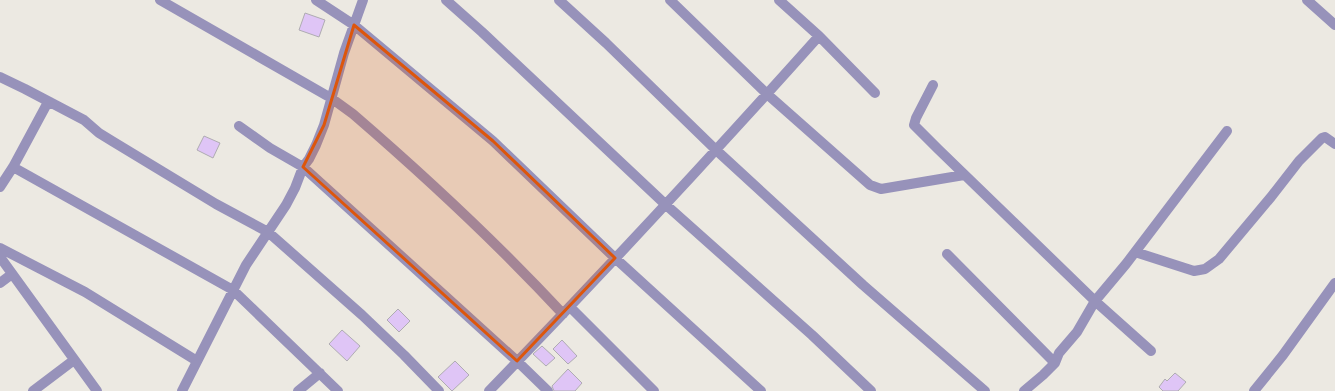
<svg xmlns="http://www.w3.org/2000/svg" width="1335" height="391" viewBox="0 0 1335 391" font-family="Ubuntu,sans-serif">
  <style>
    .building { fill: #dfc5f6; stroke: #afacb2 }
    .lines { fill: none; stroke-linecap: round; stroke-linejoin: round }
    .minor { stroke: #9792ba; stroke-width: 10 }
    .marked { fill: #dd560c; fill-opacity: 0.2; stroke: #dd560c; stroke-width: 3; stroke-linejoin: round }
  </style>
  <rect width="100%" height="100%" fill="#ece9e2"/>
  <path class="building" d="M305 13 325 20 319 37 299 30Z
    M204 136 220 143 213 158 197 150Z
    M398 309 410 321 399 332 387 320Z
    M342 330 360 346 347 361 329 344Z
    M562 340 577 356 568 364 553 349Z
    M542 346 555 358 546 366 533 354Z
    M455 361 469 375 452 391 438 377Z
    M568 369 582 383 575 391H554L552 386Z
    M1175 373 1186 382 1178 391H1163L1159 387 1165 379 1167 381Z"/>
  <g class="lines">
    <path class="minor" d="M160 0 331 98 353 114C426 177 497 243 563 314
      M316 0 354 25 493 141 615 258 761 391
      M446 0 482 32 665 204 812 335 871 391
      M559 0 606 43 715 149 863 285 985 391
      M670 0 767 94 870 185 881 189 964 175
      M779 0 819 36 875 93
      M1307 0 1335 25
      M0 77 25 89 84 120 99 133 112 141 216 204 268 232 362 315 404 355 439 391
      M933 85 916 118 914 125 938 149 1095 301 1151 351
      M239 126 270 148 303 167 517 361 548 391
      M13 167 233 290 338 391
      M0 187 13 167 48 102
      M0 248 85 292 197 361
      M1135 252 1194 271 1205 269 1219 259 1271 197 1299 161 1322 138 1325 137 1335 144
      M947 254 1055 363
      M0 257 97 391
      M0 283 12 274
      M570 307 654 391
      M33 391 74 360
      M182 391 246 265 286 205 295 188 303 167 309 159 316 145 324 125 344 53 363 0
      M298 391 320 373
      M489 391C601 275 711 157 819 36
      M1024 391 1043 375 1055 363 1059 353 1077 332 1095 301 1126 264 1227 131
      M1254 391 1283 355 1335 283"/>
  </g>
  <path class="marked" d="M354 25 493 141 615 258 517 361 303 167 324 125Z"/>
</svg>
